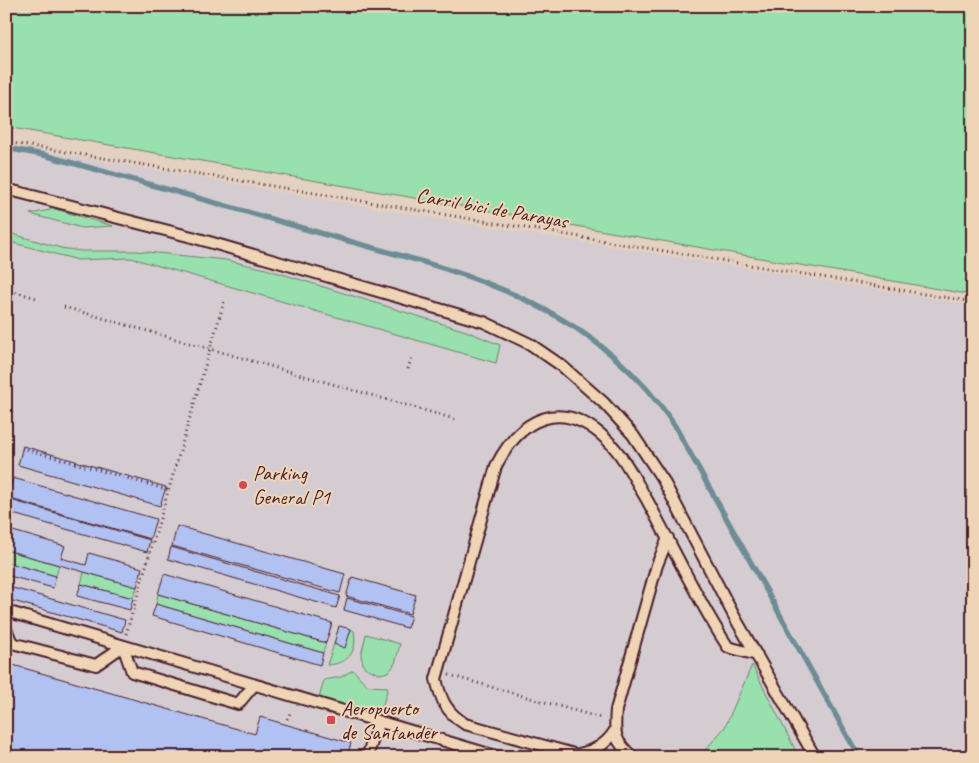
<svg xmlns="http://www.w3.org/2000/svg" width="979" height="763" viewBox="0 0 979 763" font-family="Caveat,sans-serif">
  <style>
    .built { fill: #d4ccd0 }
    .green { fill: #98e0ae; stroke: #71806c }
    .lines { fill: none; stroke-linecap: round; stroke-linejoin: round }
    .stream { stroke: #6d8c95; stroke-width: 5.5 }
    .building { fill: #b1c1f1; stroke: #4a1f2b }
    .service-casing { stroke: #4a1f2b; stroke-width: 14 }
    .path { stroke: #4a1f2b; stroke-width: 3; stroke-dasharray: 1 4; stroke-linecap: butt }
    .service { stroke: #efd5b6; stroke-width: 10 }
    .poi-dot { fill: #d1495b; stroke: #efd5b6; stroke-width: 2 }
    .labels { text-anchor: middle; stroke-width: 4; stroke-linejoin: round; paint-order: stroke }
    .street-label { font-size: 21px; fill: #4a1f2b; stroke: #efd5b6 }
    .poi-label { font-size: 21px; fill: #4a1f2b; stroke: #efd5b6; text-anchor: start }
  </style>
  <rect width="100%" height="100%" fill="#e3d1c2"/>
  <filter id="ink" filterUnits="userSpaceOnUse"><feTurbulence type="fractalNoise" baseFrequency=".02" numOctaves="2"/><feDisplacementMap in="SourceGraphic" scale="10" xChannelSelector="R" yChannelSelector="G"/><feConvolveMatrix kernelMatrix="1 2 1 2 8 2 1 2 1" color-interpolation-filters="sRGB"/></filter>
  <g filter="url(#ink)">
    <path class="built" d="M6 145 432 218 973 305V722L961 757H6Z"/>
    <path class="green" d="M6 6H973V295L6 127Z
      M55 209 113 226 82 228 30 214Z
      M6 232 61 248 81 251H137L226 260 266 269 466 331 500 345 496 363 131 258 78 260 6 241Z
      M6 550 59 565 56 576 6 562Z
      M84 572 137 587 133 598 81 584Z
      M158 594 326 643 323 653 156 604Z
      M351 629 354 631C358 652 348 664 327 665L334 644 345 647Z
      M366 634 400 644C396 659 396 673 379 674L364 667 361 656Z
      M752 665 799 757H699L725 727Z
      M353 670 368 686 388 687 380 715 319 698 324 680 341 677Z"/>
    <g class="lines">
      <path class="stream" d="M6 148 44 155C133 180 221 204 309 230 450 270 588 295 675 426L859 757"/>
    </g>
    <path class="building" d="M23 446 166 487 160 506 18 465Z
      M13 478 156 519 150 539 7 498Z
      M7 499 150 540 147 552 6 512Z
      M177 526 345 574 340 593 172 546Z
      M6 529 65 546 61 558 86 565 89 553 142 568 137 587 6 550Z
      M171 547 340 596 336 608 168 559Z
      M6 562 56 576 53 588 6 575Z
      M164 574 332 623 326 643 158 594Z
      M352 577 416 595 410 614 346 596Z
      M81 584 133 598 130 610 77 596Z
      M6 586 125 620 122 632 6 599Z
      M347 598 411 616 407 628 344 610Z
      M156 604 323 653 320 665 152 616Z
      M339 626 351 629 345 648 334 644Z
      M6 663 255 734 260 717 351 743 347 757H6Z"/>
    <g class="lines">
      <defs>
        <path id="service" d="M6 189 192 237 484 322 530 344 562 366 604 403 633 435 663 480 734 616 815 757
          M6 611 499 757
          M6 629 12 643 96 665 123 646
          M123 646 132 672 238 704 254 685
          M579 754C594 750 605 746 614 732
          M367 757 379 721
          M585 757 465 724C446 712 441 700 436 679L496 466C521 417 562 397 607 440 624 456 635 480 647 500 674 549 697 600 728 647L757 655
          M633 757C614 741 614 734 616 710L657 565 668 538"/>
      </defs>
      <use href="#service" class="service-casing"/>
      <path class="path" d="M6 142 973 302
        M6 289 36 298
        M64 307 458 420
        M408 369 412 356
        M22 448 168 490
        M6 496 9 497
        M126 634 224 302
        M449 675 601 718
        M287 719 291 711
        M965 757 973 734"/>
      <use href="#service" class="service"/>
    </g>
  </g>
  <g class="poi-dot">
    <circle cx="243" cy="485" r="5"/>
    <rect x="326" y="715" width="10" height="10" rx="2.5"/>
  </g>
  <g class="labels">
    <g class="street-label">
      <text transform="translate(492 208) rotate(10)" y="7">Carril bici de Parayas</text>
    </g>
    <g class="poi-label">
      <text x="253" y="480">Parking<tspan x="253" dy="24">General P1</tspan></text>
      <text x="341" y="715">Aeropuerto<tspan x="341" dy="24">de Santander</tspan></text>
    </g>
  </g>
  <rect width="979" height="763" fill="none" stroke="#efd5b6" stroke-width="25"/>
  <rect x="12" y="12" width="954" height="738" fill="none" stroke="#4a1f2b" stroke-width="2" filter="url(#ink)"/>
</svg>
